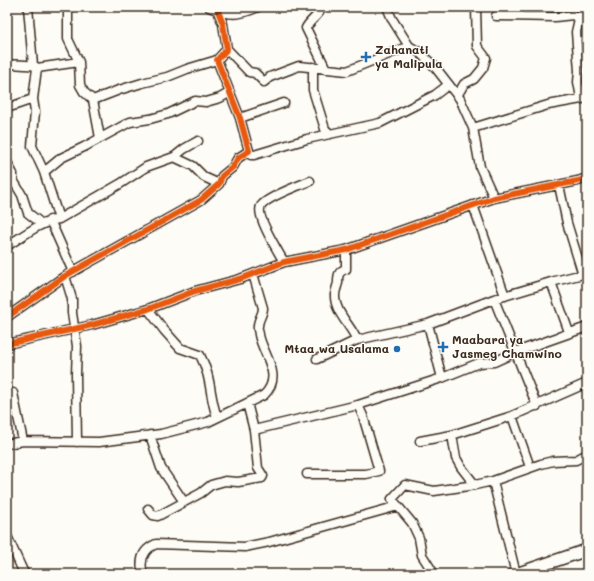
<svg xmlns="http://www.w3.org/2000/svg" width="594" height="581" viewBox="0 0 594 581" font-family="Mali,sans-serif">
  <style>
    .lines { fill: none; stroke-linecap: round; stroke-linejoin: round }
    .minor-casing { stroke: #3b2a1e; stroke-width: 11 }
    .highway-casing { stroke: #3b2a1e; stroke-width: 14 }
    .minor { stroke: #fdfcf7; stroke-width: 8 }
    .highway { stroke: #fdfcf7; stroke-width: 11 }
    .cycleway-casing { stroke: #fdfcf7; stroke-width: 8 }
    .cycleway { stroke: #e8590c; stroke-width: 6 }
    .poi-dot { fill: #1f6fb2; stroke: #fdfcf7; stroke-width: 1.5 }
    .labels { text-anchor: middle; stroke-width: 3; stroke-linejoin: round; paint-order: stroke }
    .poi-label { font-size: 12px; font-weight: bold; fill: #3b2a1e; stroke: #fdfcf7; text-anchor: start }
  </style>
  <rect width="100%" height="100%" fill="#fdfcf7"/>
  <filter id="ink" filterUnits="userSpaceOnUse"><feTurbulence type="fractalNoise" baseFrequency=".025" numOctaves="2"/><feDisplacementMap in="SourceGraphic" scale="8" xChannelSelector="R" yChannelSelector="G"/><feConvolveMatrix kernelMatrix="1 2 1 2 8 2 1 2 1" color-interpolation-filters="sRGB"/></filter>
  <g filter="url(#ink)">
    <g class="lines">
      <defs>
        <path id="minor" d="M28 7 33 65 37 68 33 99 35 112 32 146 44 172 59 219
          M68 7V39L79 62 80 85 84 92 93 100 100 138
          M209 7C230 16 238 16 258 7
          M322 7C320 15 310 20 306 28L326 69
          M387 7 392 19 409 46 419 52 435 67 460 99 473 128 480 167 494 198
          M510 7 522 16
          M496 16 555 17 573 15 579 19 587 20
          M227 49 249 72 255 73 264 82 270 77 299 66 347 71 409 46
          M7 65C17 63 23 66 33 65
          M313 67V90L325 129 330 134
          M37 68 79 62
          M457 96 464 84 474 79 483 68 486 58 477 46 476 7
          M581 98 578 82 579 71 576 32 579 19 585 7
          M93 100 119 90 142 83 167 77 187 69 217 60
          M7 108 33 99
          M240 118 284 103
          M473 128 548 105 587 98
          M249 151 251 155H254L307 139 380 123 435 95 448 85
          M174 157 184 149 198 141
          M7 162 13 174V180L22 195 28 213 42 224
          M44 172 61 158 84 147 130 122 150 119 168 114 195 101 206 102 220 98 229 93
          M559 185 567 223 583 275
          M473 205 505 296
          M50 220 73 272
          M7 246C23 236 40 222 59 219L120 184 146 167 174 157 193 166 204 177 219 184
          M346 250V269C338 271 338 276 338 283 337 287 335 291 335 295 334 311 351 326 357 340
          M284 262C279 253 255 215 261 206 267 197 300 185 310 181
          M65 276 72 299V313L77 346 76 374 77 442
          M551 282 569 332
          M494 299 537 406
          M148 309 164 330 180 348 200 355C212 378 209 395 217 417
          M7 317 65 276 201 200 219 184 222 176 233 167 238 158 249 151 240 118 217 60 227 49 223 24 218 11
          M428 324 442 378
          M7 344 92 325 148 309 195 291 240 279 284 262 346 250 494 198 578 181 587 178
          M317 359 357 340 428 324 494 299 551 282 587 273
          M13 393 23 441
          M512 416 530 467
          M254 430 358 405 442 378 479 363 494 362 516 352 587 327
          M150 435 161 468 184 502
          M452 435 456 458 461 467 475 485
          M420 441 452 435 512 416 587 383
          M7 444 23 441 99 442 161 434 208 422 264 395C284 376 263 355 259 335 259 332 257 328 258 326 258 319 263 315 263 308L253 274
          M307 474H366L379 471 363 416 358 405
          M493 481 516 574
          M148 509 153 515 158 516 201 493 211 485 225 481 238 482 262 478 263 476 258 468 254 430 247 403
          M7 536 22 569 25 574
          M142 570C140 558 144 549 156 544L245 547 269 542 398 506
          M434 574 422 555 419 538 412 523 392 499 405 485 434 491 475 485 493 481 541 464 553 461 576 460 587 454"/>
        <path id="highway" d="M516 574 587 550"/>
      </defs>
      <use href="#minor" class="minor-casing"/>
      <use href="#highway" class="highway-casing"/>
      <use href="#minor" class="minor"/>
      <use href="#highway" class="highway"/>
      <defs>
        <path id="cycleway" d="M7 317 65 276 201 200 219 184 222 176 233 167 238 158 249 151 240 118 217 60 227 49 223 24 218 11
          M7 344 92 325 148 309 195 291 240 279 284 262 346 250 494 198 578 181 587 178"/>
      </defs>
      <use href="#cycleway" class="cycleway-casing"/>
      <use href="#cycleway" class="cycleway"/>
    </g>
  </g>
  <g class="poi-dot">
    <path d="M364 51h4v4h4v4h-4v4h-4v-4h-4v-4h4z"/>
    <path d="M441 341h4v4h4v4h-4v4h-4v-4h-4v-4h4z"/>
    <circle cx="397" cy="349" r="4"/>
  </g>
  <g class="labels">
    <g class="poi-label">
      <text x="375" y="54">Zahanati<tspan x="375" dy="14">ya Malipula</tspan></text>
      <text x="452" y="344">Maabara ya<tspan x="452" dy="14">Jasmeg Chamwino</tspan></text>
      <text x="389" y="353" text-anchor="end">Mtaa wa Usalama</text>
    </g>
  </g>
  <rect width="594" height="581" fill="none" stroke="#fdfcf7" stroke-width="24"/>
  <rect x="12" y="12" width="570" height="557" fill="none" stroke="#3b2a1e" stroke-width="1.5" filter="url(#ink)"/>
</svg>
